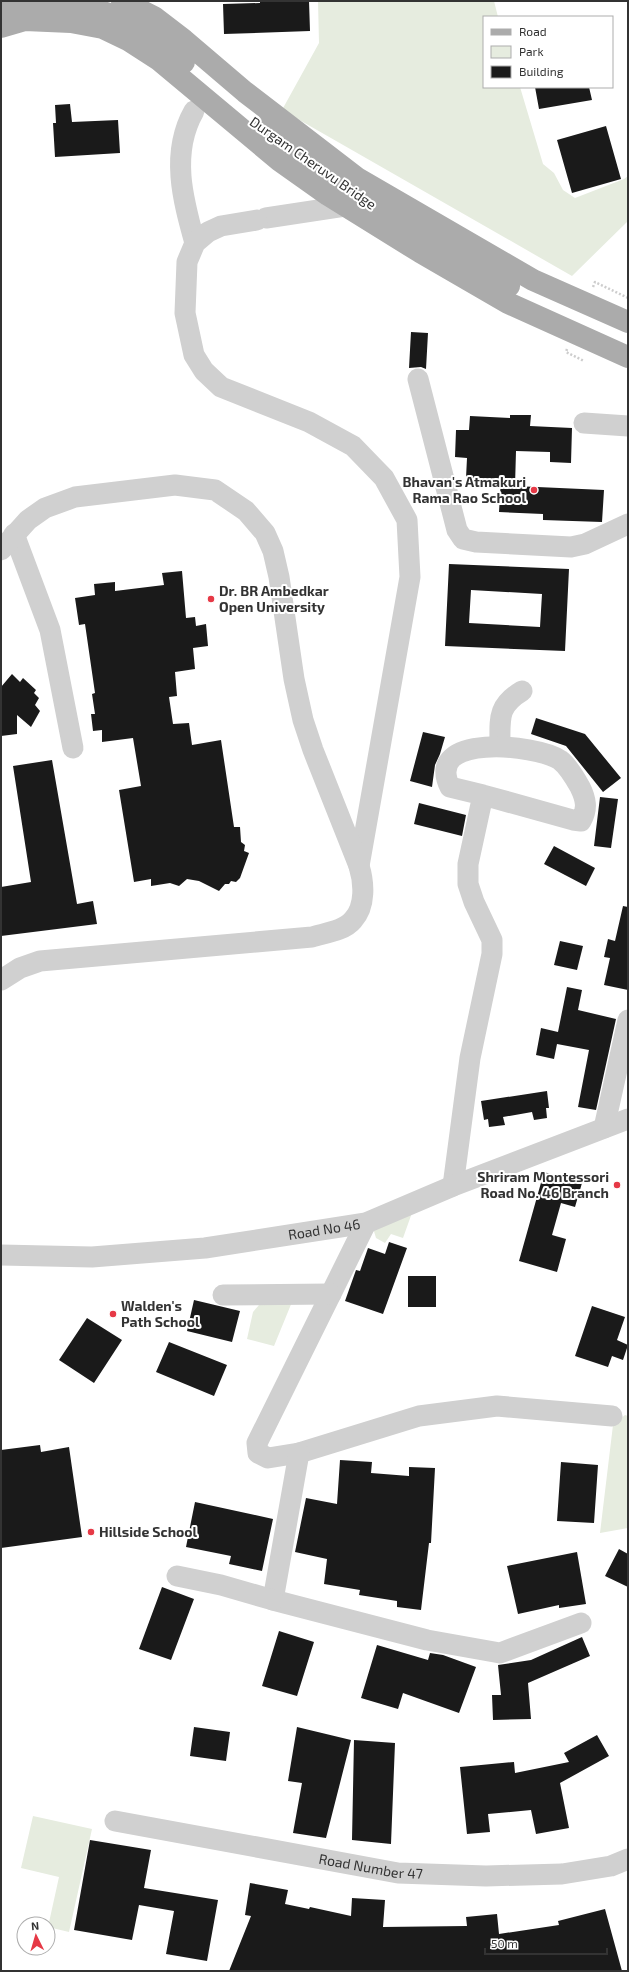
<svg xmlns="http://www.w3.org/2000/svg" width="629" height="1972" viewBox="0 0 629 1972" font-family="'Exo 2',sans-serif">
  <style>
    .green { fill: #e6ecdf }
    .building { fill: #1a1a1a; fill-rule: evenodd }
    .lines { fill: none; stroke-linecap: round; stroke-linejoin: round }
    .path { stroke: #cdcdcd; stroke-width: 2.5; stroke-dasharray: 2 2; stroke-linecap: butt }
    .minor { stroke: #d0d0d0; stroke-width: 21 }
    .major { stroke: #ababab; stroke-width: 22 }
    .poi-dot { fill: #e63946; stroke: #fff; stroke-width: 1.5 }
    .labels { text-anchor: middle; stroke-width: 4; stroke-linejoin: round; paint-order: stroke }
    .street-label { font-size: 14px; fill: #333; stroke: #fff }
    .poi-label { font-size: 14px; font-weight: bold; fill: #333; stroke: #fff; text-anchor: start }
  </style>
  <rect width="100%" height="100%" fill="#fff"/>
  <path class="green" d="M318 1H494L498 17H484V87H520L543 164 554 173 563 190 575 198 624 179 628 176V221L572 276 282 110 319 43Z
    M413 1210 403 1238 391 1234 385 1243 376 1238 373 1228Z
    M292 1302 274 1346 247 1339 253 1312 259 1305Z
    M625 1415 628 1416V1528L600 1533 613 1425Z
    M33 1816 92 1829 69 1932 48 1927 59 1877 21 1868Z"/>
  <path class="building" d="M260 1H309L310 31 224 34 223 4 260 3Z
    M535 87H589L592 100 539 109Z
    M70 104 72 122 118 120 120 153 55 157 53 123H56L55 105Z
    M606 126 621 179 572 193 557 140Z
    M411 332 428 333 426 369 421 367 409 368Z
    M510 415H531L530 426 572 428 571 463 550 462V452L516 451 515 486 604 490 602 522 543 520V514L499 512 501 479 466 478 467 458 455 457 456 430H469L470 416 510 418Z
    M449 564 569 569 565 651 445 646ZM471 590 542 594 540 627 469 623Z
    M182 571 186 618 195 617 196 626 206 624 208 646 193 648 195 669 175 672 177 696 169 697 173 724 189 723 192 745 221 740 234 827H240L241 842 245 845 244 851 249 853 240 878 236 882 231 881 229 884H225L219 891 199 881 187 879 179 886 170 883 151 886V879L134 882 119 790 141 786 133 738 102 742V730L93 731 91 714H95L92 694 95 693 85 624 79 625 75 598 95 595 94 584 115 582V591L164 585 162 573Z
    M12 674 20 682 23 678 36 690 34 693 39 698 35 705 40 711 31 727 17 715V734L1 736V687Z
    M536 718 585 734 621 778 603 792 566 746 531 734Z
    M423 732 445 737 440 754 435 765 432 787 410 781Z
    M52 760 77 904 93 901 97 924 1 936V887L31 882 13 766Z
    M600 797 618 799 611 848 594 846Z
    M419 803 466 815 462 836 414 824Z
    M554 846 595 868 586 886 544 864Z
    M623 906 628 907V990L604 985 610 958 604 957 608 939 615 941Z
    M560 941 583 946 577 970 554 965Z
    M567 987 582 990 578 1010 616 1019 596 1110 578 1107 589 1050 557 1044 554 1059 536 1055 541 1028 558 1032Z
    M547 1091 549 1108H546L547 1118 534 1120 532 1112 503 1117 505 1125 489 1127 488 1119 484 1120 481 1101Z
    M544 1172 582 1183 575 1207 561 1203 552 1235 566 1239 557 1272 519 1261Z
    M389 1242 407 1248 383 1314 345 1301 356 1270 360 1271 368 1248 385 1254Z
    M408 1276H436V1307H408Z
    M194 1300 240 1311 232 1342 187 1331Z
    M592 1306 625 1317 617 1340 628 1345 623 1360 612 1356 608 1367 575 1356Z
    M87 1318 122 1340 94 1383 59 1360Z
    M169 1342 227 1365 214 1396 156 1372Z
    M40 1445 41 1452 69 1447 82 1537 1 1548V1450Z
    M340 1460 372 1462 371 1473 409 1476V1467L435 1468 431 1543H429L421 1610 397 1607V1601L359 1595 360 1590 324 1584 327 1559 295 1552 306 1498 337 1504Z
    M561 1462 598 1465 594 1523 557 1521Z
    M195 1502 273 1519 262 1571 229 1564 231 1556 186 1547Z
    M619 1549 628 1554V1587L605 1576Z
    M577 1552 586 1604 559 1608V1605L518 1614 507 1566Z
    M162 1587 194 1599 171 1660 139 1649Z
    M279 1631 314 1642 297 1696 262 1686Z
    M582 1637 590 1656 528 1683 531 1719 493 1720 492 1695H501L498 1665 531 1660Z
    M377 1645 428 1660 430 1653 443 1655 476 1667 459 1713 403 1693 398 1709 361 1698Z
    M194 1727 230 1732 226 1761 190 1756Z
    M297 1727 351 1740 326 1838 293 1833 302 1783 288 1781Z
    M597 1735 609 1756 560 1783 569 1828 536 1834 531 1810 488 1814 490 1832 467 1834 460 1767 514 1762 515 1773 569 1762 564 1753Z
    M354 1740 395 1743 391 1844 352 1840Z
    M90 1840 151 1850 144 1888 218 1900 207 1961 166 1954 174 1911 139 1905 132 1940 74 1930Z
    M250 1883 288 1890 285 1904 309 1909 310 1907 351 1916 352 1898 385 1900 383 1927 467 1926 466 1917 497 1914 499 1934 559 1925 558 1921 605 1909 622 1971H229L251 1916 245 1915Z"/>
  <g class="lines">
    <path class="path" d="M593 287 595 282 628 298
      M567 349 566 352 584 361"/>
    <g class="minor">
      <path d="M194 111C170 153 183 200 195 243"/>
      <path d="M266 218 345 206"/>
      <path d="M257 220 221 226 208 232 195 243 187 262 185 313 194 355 204 371 221 387 309 422 353 446 384 478 407 520 410 577 359 866"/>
      <path d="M418 379 457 530 463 539 476 542 571 547 585 544 628 524"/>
      <path d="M584 423 628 426"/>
      <path d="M14 534 50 630 73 748"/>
      <path d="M1 550 28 520 45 508 75 497 175 485 215 490 246 511 265 533 273 551 279 577 294 679 303 720 313 750 359 866C364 882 366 906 353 920 344 931 325 933 312 937L40 961 20 968 1 980"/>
      <path d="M500 746C500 719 497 706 522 691"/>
      <path d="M604 1128 628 1020"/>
      <path d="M453 1186 470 1058 492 954V940L474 902 468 884V864L483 795 573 820 581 821C588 809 586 799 580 787 575 778 568 766 560 760 535 744 423 733 450 787L483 795"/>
      <path d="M366 1223 257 1443 258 1453 268 1458 299 1453 419 1416 497 1406 612 1416"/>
      <path id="s1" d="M1 1255 92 1257 205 1248 366 1223 453 1186 628 1119"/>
      <path d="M223 1295 331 1294"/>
      <path d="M299 1453 273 1600 427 1640 500 1653 581 1623"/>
      <path d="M177 1576 221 1585 273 1600"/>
      <path id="s2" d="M115 1821 398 1873 486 1876 562 1874 611 1866 628 1859"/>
    </g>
    <path class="major" d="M122 1 154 17 184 40 245 92 357 178 533 280 628 322
      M1 8C23 6 46 3 68 5 112 8 152 33 184 62
      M1 27 25 20 71 22 103 28 128 40 159 60 280 161 328 195 420 252 508 303 628 357
      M262 128 362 199 509 286"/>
  </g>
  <g class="poi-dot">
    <circle cx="534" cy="490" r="4"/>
    <circle cx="211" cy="599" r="4"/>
    <circle cx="617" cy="1185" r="4"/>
    <circle cx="113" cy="1314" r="4"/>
    <circle cx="91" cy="1532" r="4"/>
  </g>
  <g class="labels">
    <g class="street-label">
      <text transform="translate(313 163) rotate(35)" y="5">Durgam Cheruvu Bridge</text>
      <text dy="5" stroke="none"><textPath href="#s1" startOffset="325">Road No 46</textPath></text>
      <text dy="5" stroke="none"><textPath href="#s2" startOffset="260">Road Number 47</textPath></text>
    </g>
    <g class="poi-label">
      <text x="526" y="487" text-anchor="end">Bhavan's Atmakuri<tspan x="526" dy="16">Rama Rao School</tspan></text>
      <text x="219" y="596">Dr. BR Ambedkar<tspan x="219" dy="16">Open University</tspan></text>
      <text x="609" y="1182" text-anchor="end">Shriram Montessori<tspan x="609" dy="16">Road No. 46 Branch</tspan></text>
      <text x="121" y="1311">Walden's<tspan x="121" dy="16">Path School</tspan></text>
      <text x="99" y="1537">Hillside School</text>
    </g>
  </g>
  <rect width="629" height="1972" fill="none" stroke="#333333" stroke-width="4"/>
  <rect x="483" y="16" width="130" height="72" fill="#ffffff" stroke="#adadad"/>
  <rect x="491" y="29" width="20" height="6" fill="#ababab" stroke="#adadad"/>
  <text x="519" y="36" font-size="12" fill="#333333">Road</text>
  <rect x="491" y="46" width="20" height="12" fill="#e6ecdf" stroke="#adadad"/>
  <text x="519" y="56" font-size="12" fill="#333333">Park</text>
  <rect x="491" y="66" width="20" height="12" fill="#1a1a1a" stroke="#adadad"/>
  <text x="519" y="76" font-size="12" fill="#333333">Building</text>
  <g transform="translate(36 1936) rotate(355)"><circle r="19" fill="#ffffff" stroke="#adadad"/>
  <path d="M0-3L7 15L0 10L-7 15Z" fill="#e63946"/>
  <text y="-6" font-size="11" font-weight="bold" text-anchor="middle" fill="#333333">N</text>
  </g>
  <path d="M485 1948v6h122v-6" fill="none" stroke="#333333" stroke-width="2"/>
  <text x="491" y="1948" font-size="12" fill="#333333" stroke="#ffffff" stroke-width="3" paint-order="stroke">50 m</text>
</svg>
